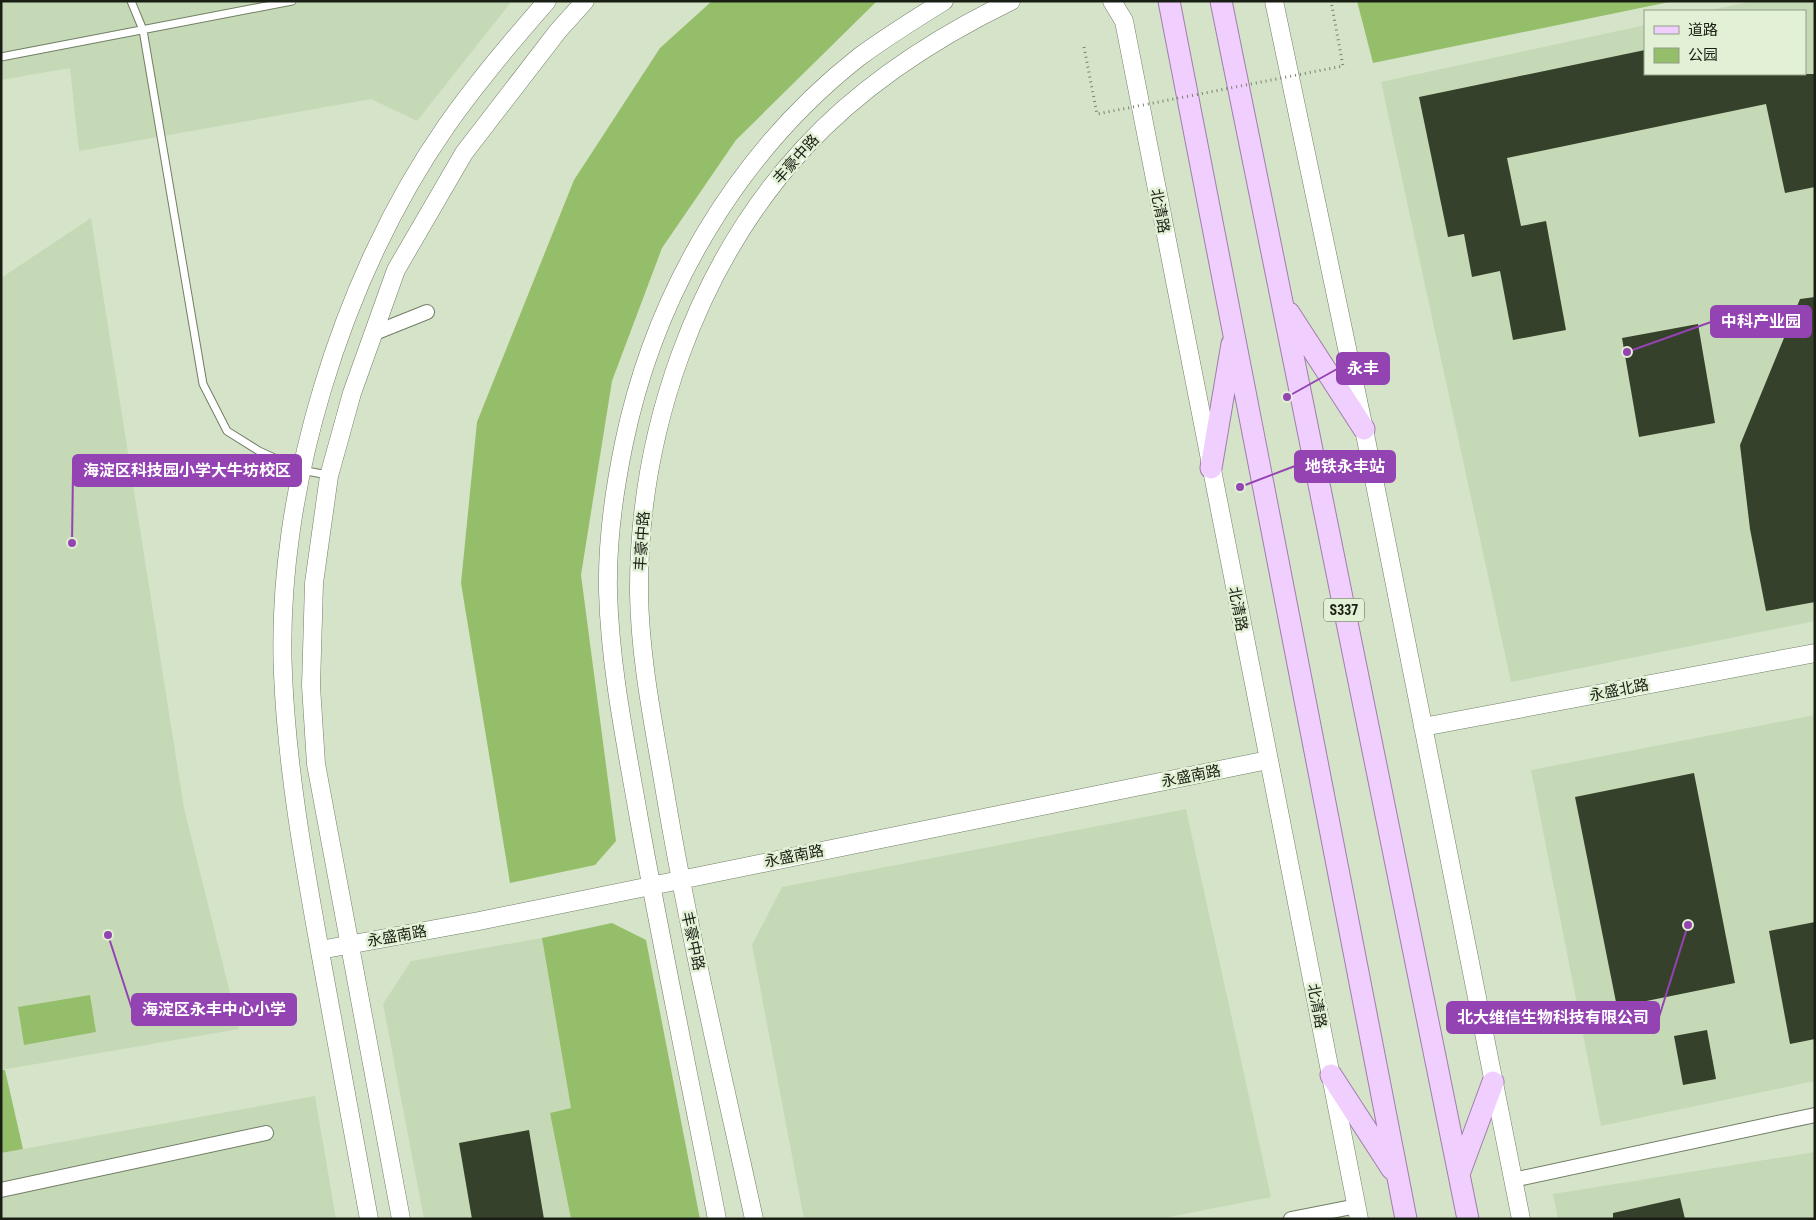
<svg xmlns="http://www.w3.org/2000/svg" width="1816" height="1220" viewBox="0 0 1816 1220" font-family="'Roboto Condensed','Noto Sans SC',sans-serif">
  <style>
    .built { fill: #c6d9b6 }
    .green { fill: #95be6a }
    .building { fill: #36412b }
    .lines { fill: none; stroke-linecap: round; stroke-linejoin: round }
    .service-casing { stroke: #717e65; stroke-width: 9 }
    .minor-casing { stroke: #717e65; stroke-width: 16 }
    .tertiary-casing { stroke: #717e65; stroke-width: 19 }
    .primary-casing { stroke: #9f7dac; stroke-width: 23 }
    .service { stroke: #fff; stroke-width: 7 }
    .minor { stroke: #fff; stroke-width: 14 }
    .tertiary { stroke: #fff; stroke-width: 18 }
    .primary { stroke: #f0cffe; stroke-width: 21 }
    .path-bridge { stroke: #798370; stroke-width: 3; stroke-dasharray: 1 4; stroke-linecap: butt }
    .labels { text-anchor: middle; stroke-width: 5; stroke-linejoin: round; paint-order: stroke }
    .shield { fill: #e2f1d5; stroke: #565e4f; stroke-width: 1 }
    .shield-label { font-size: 14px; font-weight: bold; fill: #1a1f15 }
    .street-label { font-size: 15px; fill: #1a1f15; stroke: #e2f1d5 }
    .leader { fill: none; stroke: #9443b2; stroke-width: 2 }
    .callout-dot { fill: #9443b2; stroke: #e2f1d5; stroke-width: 2 }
    .callout { fill: #9443b2; stroke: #9443b2; stroke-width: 2 }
    .callout-label { font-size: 16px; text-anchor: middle; font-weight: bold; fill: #fff }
  </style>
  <rect width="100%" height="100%" fill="#d5e4c8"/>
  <path class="built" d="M1 1H512L417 121 371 99 79 151 70 68 1 80Z
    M1753 1H1815V621L1511 682 1381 82 1645 25V74H1805V11H1706Z
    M91 218 184 808 239 1029 1 1070V278Z
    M1815 715V1081L1601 1126 1531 770Z
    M1186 809 1271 1197 1159 1219H804L752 945 782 887Z
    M542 938 571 1108 551 1114 571 1219H424L383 1004 411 961Z
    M315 1096 336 1219H1V1153Z
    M1815 1152V1219H1558L1553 1194Z"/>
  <path class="green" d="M712 1H877L736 140 662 248 612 381 581 575 616 841 595 865 510 883 461 583 477 422 574 180 660 48Z
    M1357 1H1674L1373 63Z
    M612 923 646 940 700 1219H571L550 1113 571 1108 542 938Z
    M90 995 96 1032 24 1045 18 1007Z
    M1 1070H5L23 1149 1 1153Z"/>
  <path class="building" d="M1645 50V74H1815V187L1785 193 1766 104 1507 158 1521 226 1546 221 1566 330 1513 340 1500 271 1472 277 1464 234 1448 237 1419 97Z
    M1815 297V602L1766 611 1750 529 1740 445 1800 299Z
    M1698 324 1715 423 1639 437 1622 338Z
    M1694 773 1735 983 1617 1007 1575 797Z
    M1815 922V1039L1790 1044 1769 931Z
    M1707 1030 1716 1079 1683 1085 1674 1036Z
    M529 1130 544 1219H472L459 1143Z
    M1680 1198 1685 1219H1613V1213Z"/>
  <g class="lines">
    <defs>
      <path id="service" d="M131 1 143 30 203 384 227 431 259 451 301 470 328 475
        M1 57 292 1"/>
      <path id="minor" d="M372 334 427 312
        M1513 1180 1815 1115
        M1 1190 266 1133
        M1291 1219 1357 1206"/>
      <path id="tertiary" d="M1112 1 1124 21 1359 1219
        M1274 1 1364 429 1521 1219
        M1423 727 1815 653
        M320 950 479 921 1268 760
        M369 1219C353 1131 337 1044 321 957 304 863 287 769 283 674 275 493 342 276 445 128 476 83 511 42 547 1
        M401 1219 316 764 311 686 314 583 329 476 352 393 396 270 464 153 558 31 585 1
        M717 1219C691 1086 663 953 639 819 626 744 610 668 608 591 607 542 614 491 624 443 655 293 737 153 859 57 886 37 915 19 944 1
        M754 1219C723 1077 689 935 665 792 654 726 640 660 639 593 638 434 695 266 804 148 861 86 935 38 1011 1"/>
      <path id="primary" d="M1169 1 1406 1219
        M1221 1 1468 1219
        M1289 313 1364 429
        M1211 468 1232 344
        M1331 1075 1392 1169
        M1459 1174 1493 1082"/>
    </defs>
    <use href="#service" class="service-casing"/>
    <use href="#minor" class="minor-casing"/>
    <use href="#tertiary" class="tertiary-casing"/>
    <use href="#primary" class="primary-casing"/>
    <use href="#service" class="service"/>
    <use href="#minor" class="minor"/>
    <use href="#tertiary" class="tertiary"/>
    <use href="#primary" class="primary"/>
    <path class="path-bridge" d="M1084 47 1097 114 1343 66 1331 1"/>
  </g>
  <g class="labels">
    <rect class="shield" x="1324" y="598.5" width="40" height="23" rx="4"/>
    <g class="shield-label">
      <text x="1344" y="615">S337</text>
    </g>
    <g class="street-label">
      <text transform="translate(796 159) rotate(-48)" y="5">丰豪中路</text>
      <text transform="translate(1160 211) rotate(79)" y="5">北清路</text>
      <text transform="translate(642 541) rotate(-86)" y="5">丰豪中路</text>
      <text transform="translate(1238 609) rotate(79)" y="5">北清路</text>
      <text transform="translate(1619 690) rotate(-11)" y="5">永盛北路</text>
      <text transform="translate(1191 776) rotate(-11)" y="5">永盛南路</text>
      <text transform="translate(794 856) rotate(-11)" y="5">永盛南路</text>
      <text transform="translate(397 936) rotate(-10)" y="5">永盛南路</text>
      <text transform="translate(693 941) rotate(78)" y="5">丰豪中路</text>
      <text transform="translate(1317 1006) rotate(79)" y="5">北清路</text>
    </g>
  </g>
  <path class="leader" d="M1627 352L1711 322M1287 397L1337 369M1240 487L1295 466M72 543L73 471M108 935L132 1009M1688 925L1659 1017"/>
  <g class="callout-dot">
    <circle cx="1627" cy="352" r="5"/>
    <circle cx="1287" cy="397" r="5"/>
    <circle cx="1240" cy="487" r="5"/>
    <circle cx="72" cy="543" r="5"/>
    <circle cx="108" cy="935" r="5"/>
    <circle cx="1688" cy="925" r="5"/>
  </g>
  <g class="callout">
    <rect x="1711" y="306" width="100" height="31" rx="5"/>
    <rect x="1337" y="353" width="52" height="31" rx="5"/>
    <rect x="1295" y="451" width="100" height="31" rx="5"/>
    <rect x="73" y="455" width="228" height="31" rx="5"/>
    <rect x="132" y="994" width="164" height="31" rx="5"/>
    <rect x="1447" y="1002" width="212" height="31" rx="5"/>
  </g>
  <g class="callout-label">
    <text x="1761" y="327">中科产业园</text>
    <text x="1363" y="374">永丰</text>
    <text x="1345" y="472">地铁永丰站</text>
    <text x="187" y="476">海淀区科技园小学大牛坊校区</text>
    <text x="214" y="1015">海淀区永丰中心小学</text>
    <text x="1553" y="1023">北大维信生物科技有限公司</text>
  </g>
  <rect width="1816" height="1220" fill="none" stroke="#1a1f15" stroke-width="5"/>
  <rect x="1644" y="10" width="162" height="65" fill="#e2f1d5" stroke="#929d88"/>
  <rect x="1654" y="26" width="25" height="8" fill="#f0cffe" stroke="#929d88"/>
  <text x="1688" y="35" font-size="15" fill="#1a1f15">道路</text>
  <rect x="1654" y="48" width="25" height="15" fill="#95be6a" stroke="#929d88"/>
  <text x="1688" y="60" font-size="15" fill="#1a1f15">公园</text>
</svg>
